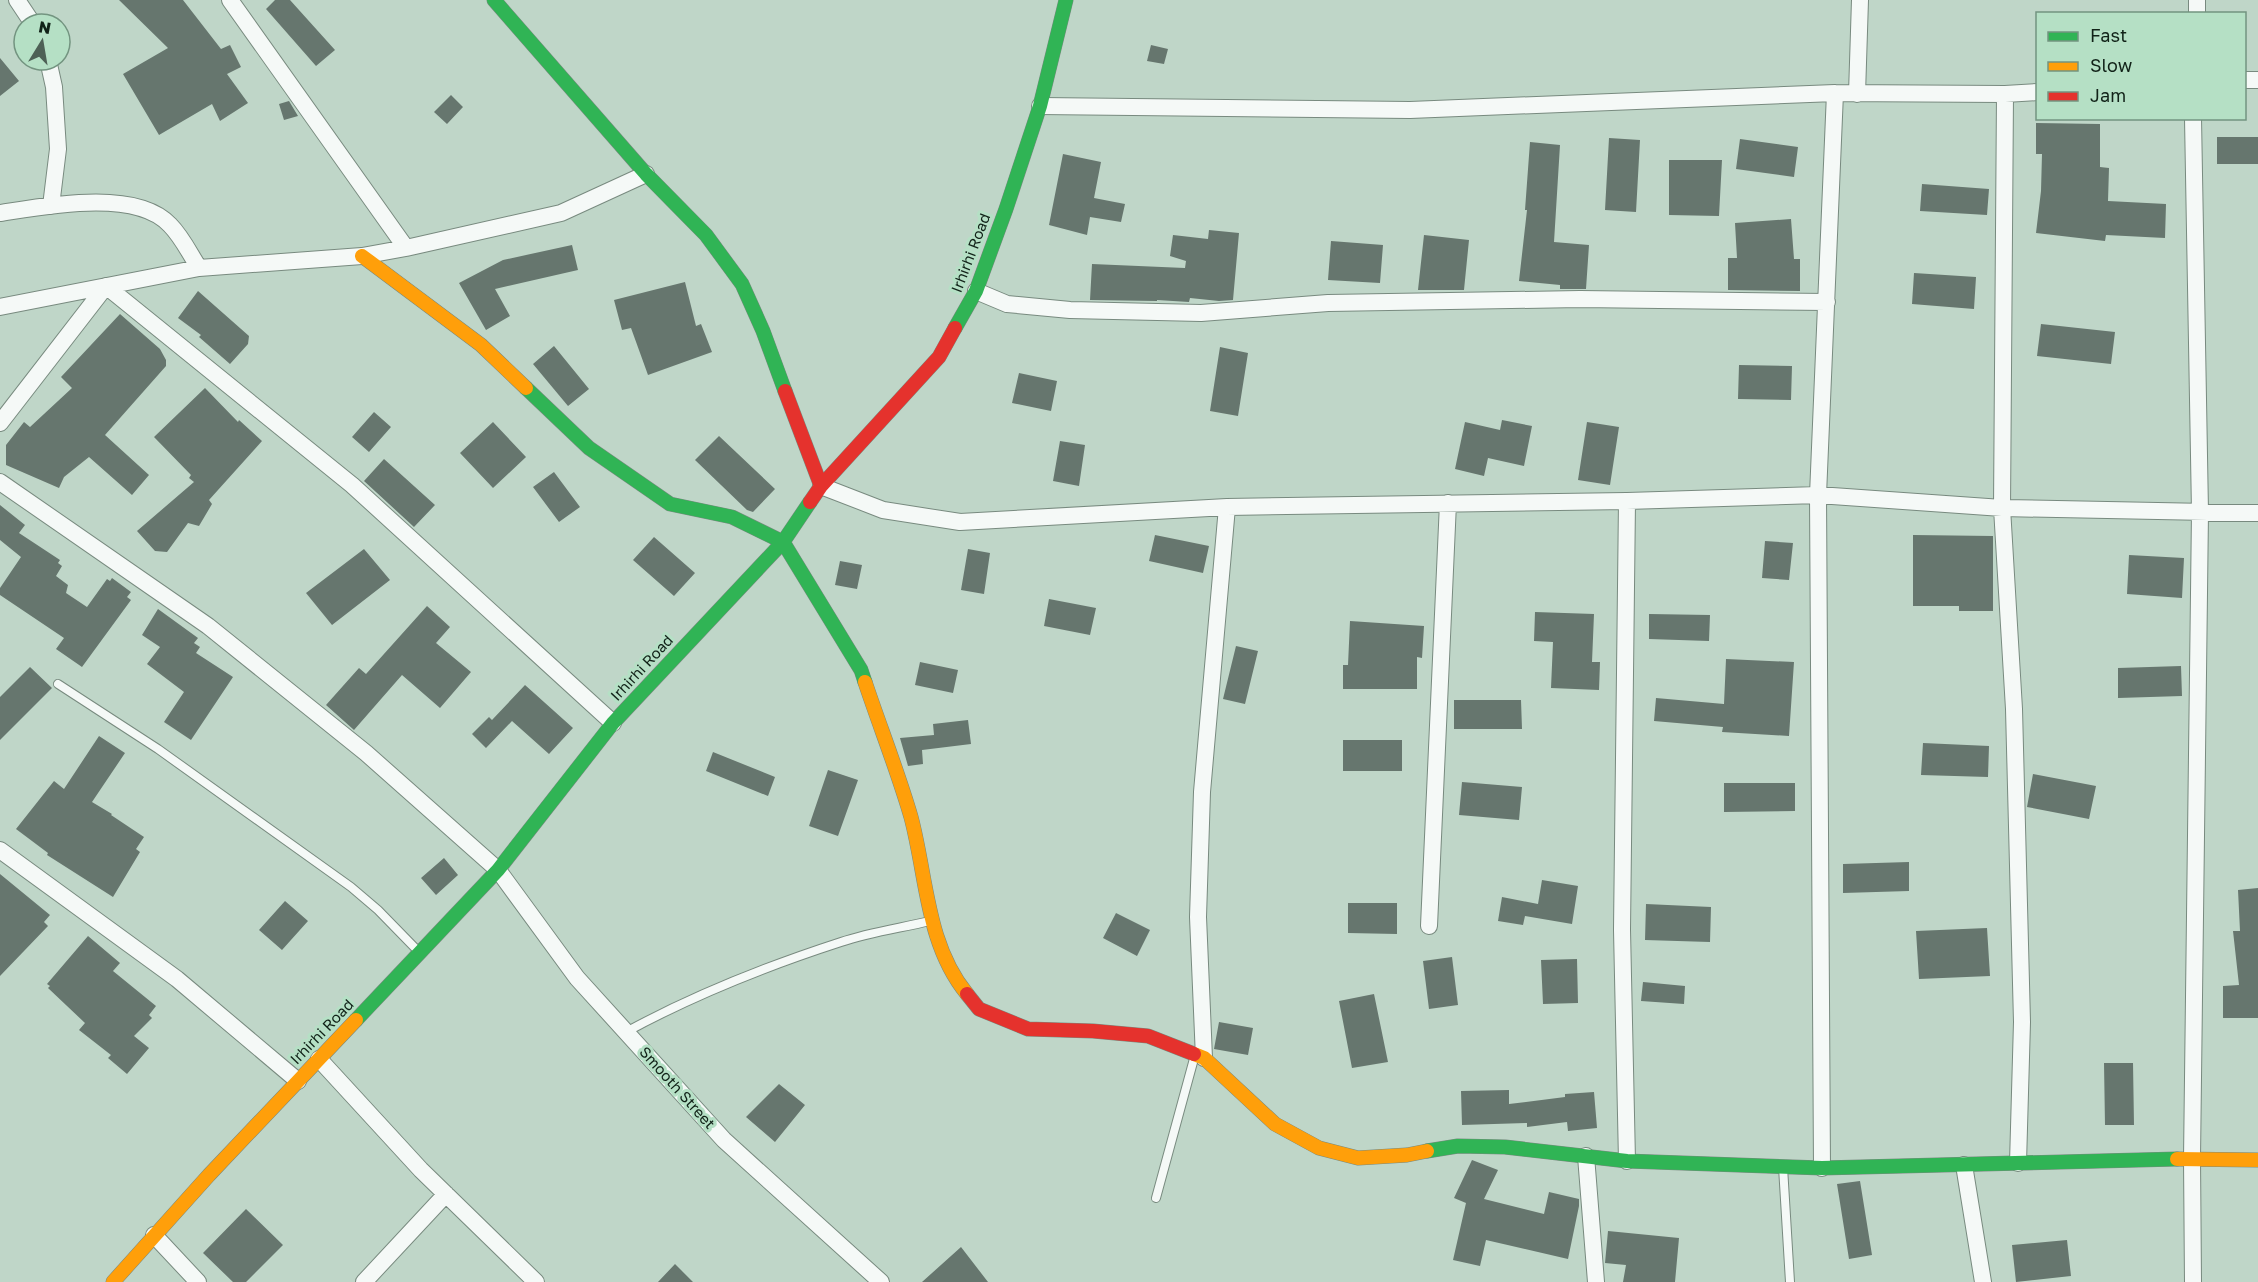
<svg xmlns="http://www.w3.org/2000/svg" width="2258" height="1282" viewBox="0 0 2258 1282" font-family="'Golos Text',sans-serif">
  <style>
    .building { fill: #66766e }
    .lines { fill: none; stroke-linecap: round; stroke-linejoin: round }
    .lane-casing { stroke: #788a7f; stroke-width: 10 }
    .street-casing { stroke: #788a7f; stroke-width: 18 }
    .fast-casing { stroke: #788a7f; stroke-width: 15 }
    .slow-casing { stroke: #788a7f; stroke-width: 15 }
    .jam-casing { stroke: #788a7f; stroke-width: 15 }
    .lane { stroke: #f5f9f7; stroke-width: 8 }
    .street { stroke: #f5f9f7; stroke-width: 16 }
    .fast { stroke: #30b455; stroke-width: 14 }
    .slow { stroke: #ff9f0a; stroke-width: 14 }
    .jam { stroke: #e5322d; stroke-width: 14 }
    .labels { text-anchor: middle; stroke-width: 6; stroke-linejoin: round; paint-order: stroke }
    .street-label { font-size: 15px; fill: #112218; stroke: #b5e0c5 }
  </style>
  <rect width="100%" height="100%" fill="#bfd6c8"/>
  <path class="building" d="M119 0H183L221 49 230 45 241 67 227 74 248 103 220 121 212 104 159 135 123 74 168 48Z
    M275 0H290L335 50 316 66 266 9Z
    M1151 45 1168 49 1164 64 1147 61Z
    M0 58 19 81 0 96Z
    M451 95 463 107 447 124 434 112Z
    M289 101 298 116 284 120 279 104Z
    M2036 123 2100 124V167L2109 168 2108 201 2166 204 2165 238 2106 235 2105 241 2036 233 2041 191 2042 154H2036Z
    M2217 137H2258V164H2217Z
    M1609 138 1640 140 1636 212 1605 210Z
    M1740 139 1798 147 1794 177 1736 169Z
    M1530 142 1560 145 1554 242 1589 245 1586 289H1560V285L1519 281 1527 210H1525Z
    M1063 154 1101 162 1094 198 1125 204 1121 222 1090 217 1087 235 1049 225Z
    M1669 160H1722L1719 216 1669 215Z
    M1922 184 1989 189 1987 215 1920 211Z
    M1791 219 1794 259H1800V291L1728 290V258H1737L1735 223Z
    M1209 230 1239 233 1233 300 1219 301 1190 298 1189 302 1157 300V301L1090 300 1092 264 1185 268 1186 261 1170 256 1173 235 1208 239Z
    M1424 235 1469 240 1464 290H1418Z
    M1331 241 1383 245 1380 283 1328 280Z
    M572 245 578 270 495 289 510 316 486 330 459 283 503 260Z
    M1914 273 1976 277 1974 309 1912 304Z
    M685 282 696 326 701 324 712 352 648 375 631 328 622 330 614 300Z
    M198 291 249 336 248 344 230 364 199 337 201 335 178 318Z
    M120 314 160 349 166 360V366L105 435 149 475 132 495 89 457 64 477 59 488 6 465V445L24 422 30 427 72 388 61 377Z
    M2041 324 2115 332 2111 364 2037 356Z
    M554 346 589 389 568 406 533 364Z
    M1220 347 1248 353 1238 416 1210 411Z
    M1739 365 1792 366 1791 400 1738 399Z
    M1019 373 1057 381 1051 411 1012 403Z
    M205 388 238 422 239 420 262 441 209 500 212 504 199 526 188 523 167 552 155 551 137 531 194 482 189 478 191 475 154 437Z
    M374 412 391 427 369 452 352 437Z
    M1502 420 1532 426 1524 466 1488 458 1484 476 1455 469 1465 422 1500 430Z
    M493 422 526 457 493 488 460 453Z
    M1587 422 1619 427 1610 485 1578 480Z
    M719 436 775 489 753 512 747 510 695 460Z
    M1060 441 1085 445 1079 486 1053 481Z
    M384 459 435 505 414 527 364 481Z
    M554 472 580 507 559 522 533 487Z
    M0 505 25 525 19 533 60 560 58 563 62 566 56 576 68 585 66 593 87 607 107 579 110 581 112 578 131 592 127 597 131 600 82 667 56 649 64 638 0 595V588L21 557 0 540Z
    M1155 535 1209 546 1203 573 1149 561Z
    M1913 535 1993 536V611H1959V606H1913Z
    M654 537 695 573 674 596 633 560Z
    M1765 541 1793 543 1789 580 1762 578Z
    M364 549 390 580 332 625 306 593Z
    M968 549 990 553 984 594 961 590Z
    M2129 555 2184 558 2182 598 2127 594Z
    M840 561 862 565 857 589 835 585Z
    M1049 599 1096 608 1090 635 1044 626Z
    M427 606 450 627 436 643 471 672 440 708 402 675 354 730 326 705 359 668 366 674Z
    M158 609 198 638 194 643 200 647 196 653 233 677 191 740 164 722 184 692 147 664 160 647 142 635Z
    M1535 612 1594 614 1592 662H1600L1599 690 1551 688 1553 642 1534 641Z
    M1649 614 1710 615 1709 641 1649 639Z
    M1350 621 1424 626 1422 658 1417 657V689H1343V665H1348Z
    M1236 646 1258 651 1245 704 1223 699Z
    M1726 659 1794 662 1789 736 1722 732 1723 727 1654 721 1656 698 1724 704Z
    M920 662 958 670 953 693 915 685Z
    M2181 666 2182 696 2118 698V668Z
    M30 667 52 688 0 740V697Z
    M525 685 573 728 549 754 512 721 486 748 472 734 489 717 492 720Z
    M1454 700H1521L1522 729H1454Z
    M968 720 971 744 922 750 923 764 908 766 900 738 934 735 933 724Z
    M99 736 125 753 92 802 112 814 111 815 144 837 136 849 140 852 113 897 47 855 48 853 16 829 54 781 64 789Z
    M1343 740H1402V771H1343Z
    M1923 743 1989 746 1988 777 1921 775Z
    M713 752 775 777 768 796 706 771Z
    M828 770 858 780 838 836 809 826Z
    M2033 774 2096 786 2089 819 2027 807Z
    M1462 782 1522 787 1519 820 1459 815Z
    M1724 783H1795V811L1724 812Z
    M444 858 458 875 436 895 421 878Z
    M1909 862V891L1843 893V864Z
    M0 874 50 915 44 922 48 926 0 976Z
    M1542 880 1578 886 1572 924 1525 916 1523 925 1498 921 1502 897 1538 904Z
    M2258 888V1018H2223V986L2239 985 2233 931H2240L2238 890Z
    M285 901 308 921 282 950 259 930Z
    M1348 903H1397V934L1348 933Z
    M1646 904 1711 907 1710 942 1645 940Z
    M1116 913 1150 930 1137 956 1103 938Z
    M1987 928 1990 976 1919 979 1916 931Z
    M88 936 120 963 113 971 156 1006 149 1015 152 1018 134 1036 149 1048 127 1074 108 1058 111 1055 79 1030 85 1023 48 988 50 986 47 984Z
    M1452 957 1458 1005 1429 1009 1423 961Z
    M1577 959 1578 1003 1543 1004 1541 960Z
    M1643 982 1685 986 1684 1004 1641 1001Z
    M1374 994 1388 1062 1352 1068 1339 1001Z
    M1219 1022 1253 1028 1248 1055 1214 1049Z
    M2104 1063H2133L2134 1125H2105Z
    M779 1084 805 1105 775 1142 746 1117Z
    M1509 1090V1104L1565 1097V1094L1594 1092 1597 1128 1568 1131 1567 1122 1527 1127V1123L1462 1125 1461 1091Z
    M1472 1160 1498 1170 1484 1199 1544 1214 1549 1192 1579 1199V1206L1568 1259 1486 1240 1480 1266 1453 1260 1466 1203 1454 1198Z
    M1860 1181 1872 1255 1849 1259 1837 1184Z
    M246 1209 283 1245 246 1282H233L203 1253Z
    M1608 1231 1679 1238 1675 1282H1623L1626 1265 1605 1263Z
    M2067 1240 2071 1276 2016 1282 2012 1245Z
    M961 1247 988 1282H922Z
    M675 1264 693 1282H658Z"/>
  <g class="lines">
    <defs>
      <path id="lane" d="M58 684 158 749 351 887 378 910 418 951
        M626 1032C694 995 767 966 841 942 870 932 901 928 930 921
        M1783 1167 1790 1282
        M1156 1198 1195 1055"/>
      <path id="street" d="M17 0 33 24
        M230 0 406 248
        M2197 14V0
        M48 60 54 87 58 149 51 206
        M2244 80H2258
        M1857 94 1860 0
        M2005 94 2002 508 2014 709 2022 1022 2018 1163
        M1040 106 1410 110 1835 93 2005 94 2038 92
        M0 213C45 206 136 188 170 225 182 237 190 254 199 268
        M976 291 1007 304 1070 310 1201 313 1328 303 1580 299 1827 302
        M0 307 199 268 362 256 406 248 561 213 646 174
        M0 423 106 286 352 485 613 723
        M0 482 208 626 366 753 498 870 577 978 724 1140 881 1282
        M821 486 883 510 960 522 1227 507 1627 501 1818 495 2002 508 2258 513
        M1627 501 1622 930 1627 1161
        M0 850 177 979 298 1081
        M1429 926 1448 503
        M1204 1058 1198 917 1202 792 1227 507
        M319 1059 421 1170 536 1282
        M1586 1156 1596 1282
        M1964 1165 1983 1282
        M1822 1168 1818 495 1835 93
        M154 1235 198 1282
        M364 1282 446 1194
        M2193 1282 2192 1159 2200 512 2193 118"/>
      <path id="fast" d="M494 0 646 174 706 235 742 284 763 331 785 391
        M955 328 976 291 1006 209 1040 106 1066 0
        M526 388 589 448 670 504 732 517 783 542 861 670 865 682
        M356 1020 498 870 613 723 783 542 810 502
        M1427 1151 1458 1146 1505 1147 1627 1161 1822 1168 2177 1159"/>
      <path id="slow" d="M362 256 481 345 526 388
        M865 682C880 727 898 772 911 817 927 877 926 944 967 994
        M1194 1054 1204 1058 1275 1124 1319 1148 1358 1158 1407 1155 1427 1151
        M2177 1159 2258 1160
        M113 1282 209 1175 356 1020"/>
      <path id="jam" d="M785 391 821 486
        M810 502 821 486 939 357 955 328
        M967 994 979 1009 1028 1029 1093 1031 1148 1036 1194 1054"/>
    </defs>
    <use href="#lane" class="lane-casing"/>
    <use href="#street" class="street-casing"/>
    <use href="#fast" class="fast-casing"/>
    <use href="#slow" class="slow-casing"/>
    <use href="#jam" class="jam-casing"/>
    <use href="#lane" class="lane"/>
    <use href="#street" class="street"/>
    <use href="#fast" class="fast"/>
    <use href="#slow" class="slow"/>
    <use href="#jam" class="jam"/>
  </g>
  <g class="labels">
    <g class="street-label">
      <text transform="translate(971 253) rotate(-69)" y="5">Irhirhi Road</text>
      <text transform="translate(642 668) rotate(-47)" y="5">Irhirhi Road</text>
      <text transform="translate(322 1032) rotate(-46)" y="5">Irhirhi Road</text>
      <text transform="translate(677 1088) rotate(48)" y="5">Smooth Street</text>
    </g>
  </g>
  <rect x="2036" y="12" width="210" height="108" fill="#b5e0c5" stroke="#739480" stroke-width="1.5"/>
  <rect x="2048" y="32" width="30" height="9" fill="#30b455" stroke="#739480" stroke-width="1.5"/>
  <text x="2090" y="42" font-size="18" fill="#112218">Fast</text>
  <rect x="2048" y="62" width="30" height="9" fill="#ff9f0a" stroke="#739480" stroke-width="1.5"/>
  <text x="2090" y="72" font-size="18" fill="#112218">Slow</text>
  <rect x="2048" y="92" width="30" height="9" fill="#e5322d" stroke="#739480" stroke-width="1.5"/>
  <text x="2090" y="102" font-size="18" fill="#112218">Jam</text>
  <g transform="translate(42 42) rotate(11)"><circle r="28" fill="#b5e0c5" stroke="#739480" stroke-width="1.5"/>
  <path d="M0-4.5L10 22L0 15L-10 22Z" fill="#4e6156"/>
  <text y="-9" font-size="16" font-weight="bold" text-anchor="middle" fill="#112218">N</text>
  </g>
</svg>
